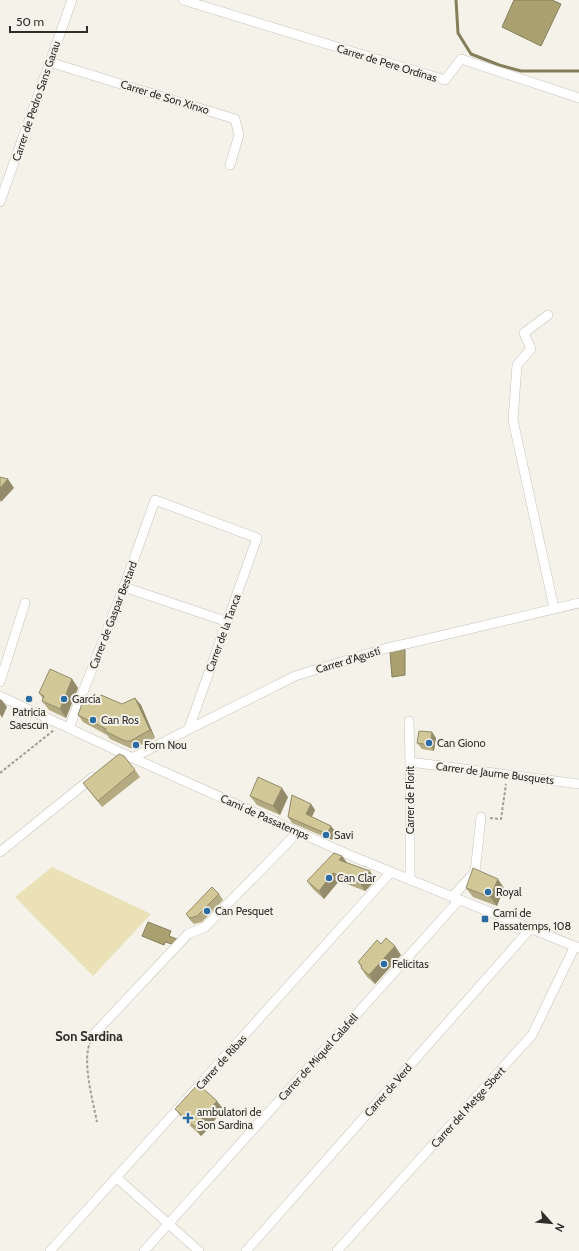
<svg xmlns="http://www.w3.org/2000/svg" width="579" height="1251" viewBox="0 0 579 1251" font-family="Cabin,sans-serif">
  <style>
    .green { fill: #ebe1b7 }
    .water { fill: #aaa070; stroke: #857e5b }
    .lines { fill: none; stroke-linecap: round; stroke-linejoin: round }
    .stream { stroke: #857e5b; stroke-width: 3 }
    .street-casing { stroke: #c5c3ba; stroke-width: 10 }
    .path { stroke: #a09f98; stroke-width: 2; stroke-dasharray: 3 2; stroke-linecap: butt }
    .street { stroke: #fff; stroke-width: 9 }
    .wall { fill: #b5ab82 }
    .shaded-wall { fill: #938b6a }
    .building { fill: #d2c797; stroke: #938b6a }
    .poi-dot { fill: #2a6ca2; stroke: #f4f2e9; stroke-width: 1.5 }
    .labels { text-anchor: middle; stroke-width: 4; stroke-linejoin: round; paint-order: stroke }
    .street-label { font-size: 11px; fill: #2e2d2a; stroke: #f4f2e9 }
    .poi-label { font-size: 11px; fill: #2e2d2a; stroke: #f4f2e9; text-anchor: start }
    .quarter-label { font-size: 13px; font-weight: bold; fill: #2e2d2a; stroke: #f4f2e9 }
  </style>
  <rect width="100%" height="100%" fill="#f4f2e9"/>
  <path class="green" d="M52 867 151 914 93 976 15 897Z"/>
  <path class="water" d="M514 0H552L561 4 541 46 502 27Z
    M405 649V675L392 677 390 652Z
    M148 922 171 931 169 936 177 939 172 944 165 942 164 945 142 936Z"/>
  <g class="lines">
    <path class="stream" d="M456 0 458 33 471 54 499 65 521 71H579"/>
    <defs>
      <path id="street" d="M183 0 445 80 461 59 579 98
        M49 62 235 119 239 135 230 165
        M0 202 72 0
        M548 315 524 333 531 349 517 365 513 420 554 608
        M124 587 228 622
        M0 682 25 603
        M0 696 122 753 354 857 579 948
        M409 721 410 762V880
        M69 728 124 587 155 500 257 538 189 728
        M132 758 295 676 387 648 410 643 579 603
        M410 762 579 784
        M0 852 93 777
        M452 897 475 872 481 817
        M95 1033 188 934 205 927 298 832
        M117 1178 199 1251
        M50 1251 391 872
        M144 1251 459 900
        M246 1251 531 928
        M337 1251 532 1035 575 946"/>
    </defs>
    <use href="#street" class="street-casing"/>
    <path class="path" d="M0 773 54 730
      M490 818 501 819 506 784
      M91 1041C81 1058 93 1102 97 1122"/>
    <use href="#street" class="street"/>
  </g>
  <path class="wall" d="M72 679 78 688 66 718 49 710 42 701 43 699 39 693Z
    M135 698 141 705 155 738 135 748H130L110 739 107 735 83 722 78 715 98 701 122 704Z
    M436 738 434 751 422 749 417 743Z
    M135 770 140 777 102 807 83 783Z
    M250 796 288 797 280 815 257 805Z
    M311 804 315 810 312 817 336 832 332 840 292 823 288 817Z
    M342 856 346 862 376 880 365 891 339 881 324 899 313 889 307 881Z
    M466 888H504L497 906 473 897Z
    M219 894 223 900 202 922 194 924 190 920 186 914Z
    M381 944 401 955 375 984 367 977 361 968V967L358 962Z
    M175 1109 224 1110 209 1126 210 1127 201 1136 182 1118Z"/>
  <path class="shaded-wall" d="M8 479 14 488 1 502 0 500V488Z
    M72 679 78 688 66 718 60 709Z
    M135 698 141 705 155 738 150 730Z
    M1 699 7 707 2 718 0 714V700Z
    M432 732 436 738 434 751 430 745Z
    M282 788 288 797 280 815 273 806Z
    M311 804 315 810 310 820 306 814Z
    M331 826 336 832 332 840 327 834Z
    M342 856 348 864 339 860Z
    M370 871 376 880 365 891 360 883Z
    M333 873 339 881 324 899 319 891Z
    M498 879 504 888 497 906 490 897Z
    M395 946 401 955 375 984 369 975Z
    M217 1101 224 1110 209 1126 210 1127 201 1136 195 1127 203 1117Z"/>
  <path class="building" d="M0 477 8 479 0 488Z
    M50 669 72 679 60 709 42 701 44 696 39 693Z
    M85 695 98 701 101 695 122 704 135 698 150 730 130 741H125L105 731 106 729 78 715Z
    M419 731 432 732 430 745 417 743Z
    M119 754 124 756 135 770 98 801 83 783Z
    M258 777 282 788 273 806 250 796Z
    M292 795 311 804 306 814 331 826 327 834 288 817Z
    M334 853 342 856 339 860 370 871 360 883 333 873 319 891 307 881Z
    M473 868 498 879 490 897 466 888Z
    M212 887 219 894 197 916 190 918 186 914Z
    M386 938 395 946 369 975 361 968 362 966 358 962 377 940 381 944Z
    M198 1084 217 1101 203 1117V1118L195 1127 175 1109Z"/>
  <g class="poi-dot">
    <circle cx="29" cy="699" r="4"/>
    <circle cx="64" cy="699" r="4"/>
    <circle cx="93" cy="720" r="4"/>
    <circle cx="429" cy="743" r="4"/>
    <circle cx="136" cy="745" r="4"/>
    <circle cx="326" cy="835" r="4"/>
    <circle cx="329" cy="878" r="4"/>
    <circle cx="488" cy="892" r="4"/>
    <circle cx="207" cy="911" r="4"/>
    <rect x="481" y="915" width="8" height="8" rx="2"/>
    <circle cx="384" cy="964" r="4"/>
    <path d="M186 1112h4v4h4v4h-4v4h-4v-4h-4v-4h4z"/>
  </g>
  <g class="labels">
    <g class="street-label">
      <text transform="translate(387 63) rotate(17)" y="4">Carrer de Pere Ordinas</text>
      <text transform="translate(165 97) rotate(17)" y="4">Carrer de Son Xinxo</text>
      <text transform="translate(36 101) rotate(-71)" y="4">Carrer de Pedro Sans Garau</text>
      <text transform="translate(113 615) rotate(-69)" y="4">Carrer de Gaspar Bestard</text>
      <text transform="translate(223 633) rotate(-70)" y="4">Carrer de la Tanca</text>
      <text transform="translate(348 660) rotate(-17)" y="4">Carrer d'Agustí</text>
      <text transform="translate(495 773) rotate(7)" y="4">Carrer de Jaume Busquets</text>
      <text transform="translate(410 800) rotate(-90)" y="4">Carrer de Florit</text>
      <text transform="translate(265 817) rotate(24)" y="4">Camí de Passatemps</text>
      <text transform="translate(318 1057) rotate(-48)" y="4">Carrer de Miquel Calafell</text>
      <text transform="translate(221 1062) rotate(-48)" y="4">Carrer de Ribas</text>
      <text transform="translate(388 1090) rotate(-49)" y="4">Carrer de Verd</text>
      <text transform="translate(468 1107) rotate(-48)" y="4">Carrer del Metge Sbert</text>
    </g>
    <g class="poi-label">
      <text x="72" y="703">García</text>
      <text x="29" y="716" text-anchor="middle">Patricia<tspan x="29" dy="13">Saescun</tspan></text>
      <text x="101" y="724">Can Ros</text>
      <text x="437" y="747">Can Giono</text>
      <text x="144" y="749">Forn Nou</text>
      <text x="334" y="839">Savi</text>
      <text x="337" y="882">Can Clar</text>
      <text x="496" y="896">Royal</text>
      <text x="215" y="915">Can Pesquet</text>
      <text x="493" y="917">Camí de<tspan x="493" dy="13">Passatemps, 108</tspan></text>
      <text x="392" y="968">Felicitas</text>
      <text x="197" y="1116">ambulatori de<tspan x="197" dy="13">Son Sardina</tspan></text>
    </g>
    <g class="quarter-label">
      <text x="89" y="1041">Son Sardina</text>
    </g>
  </g>
  <g transform="translate(551 1223) rotate(117)" stroke="#f4f2e9" stroke-width="3" paint-order="stroke">
  <path d="M0-3L7 15L0 10L-7 15Z" fill="#2e2d2a"/>
  <text y="-6" font-size="11" font-weight="bold" text-anchor="middle" fill="#2e2d2a">N</text>
  </g>
  <path d="M10 26v6h77v-6" fill="none" stroke="#2e2d2a" stroke-width="2"/>
  <text x="16" y="26" font-size="12" fill="#2e2d2a" stroke="#f4f2e9" stroke-width="3" paint-order="stroke">50 m</text>
</svg>
